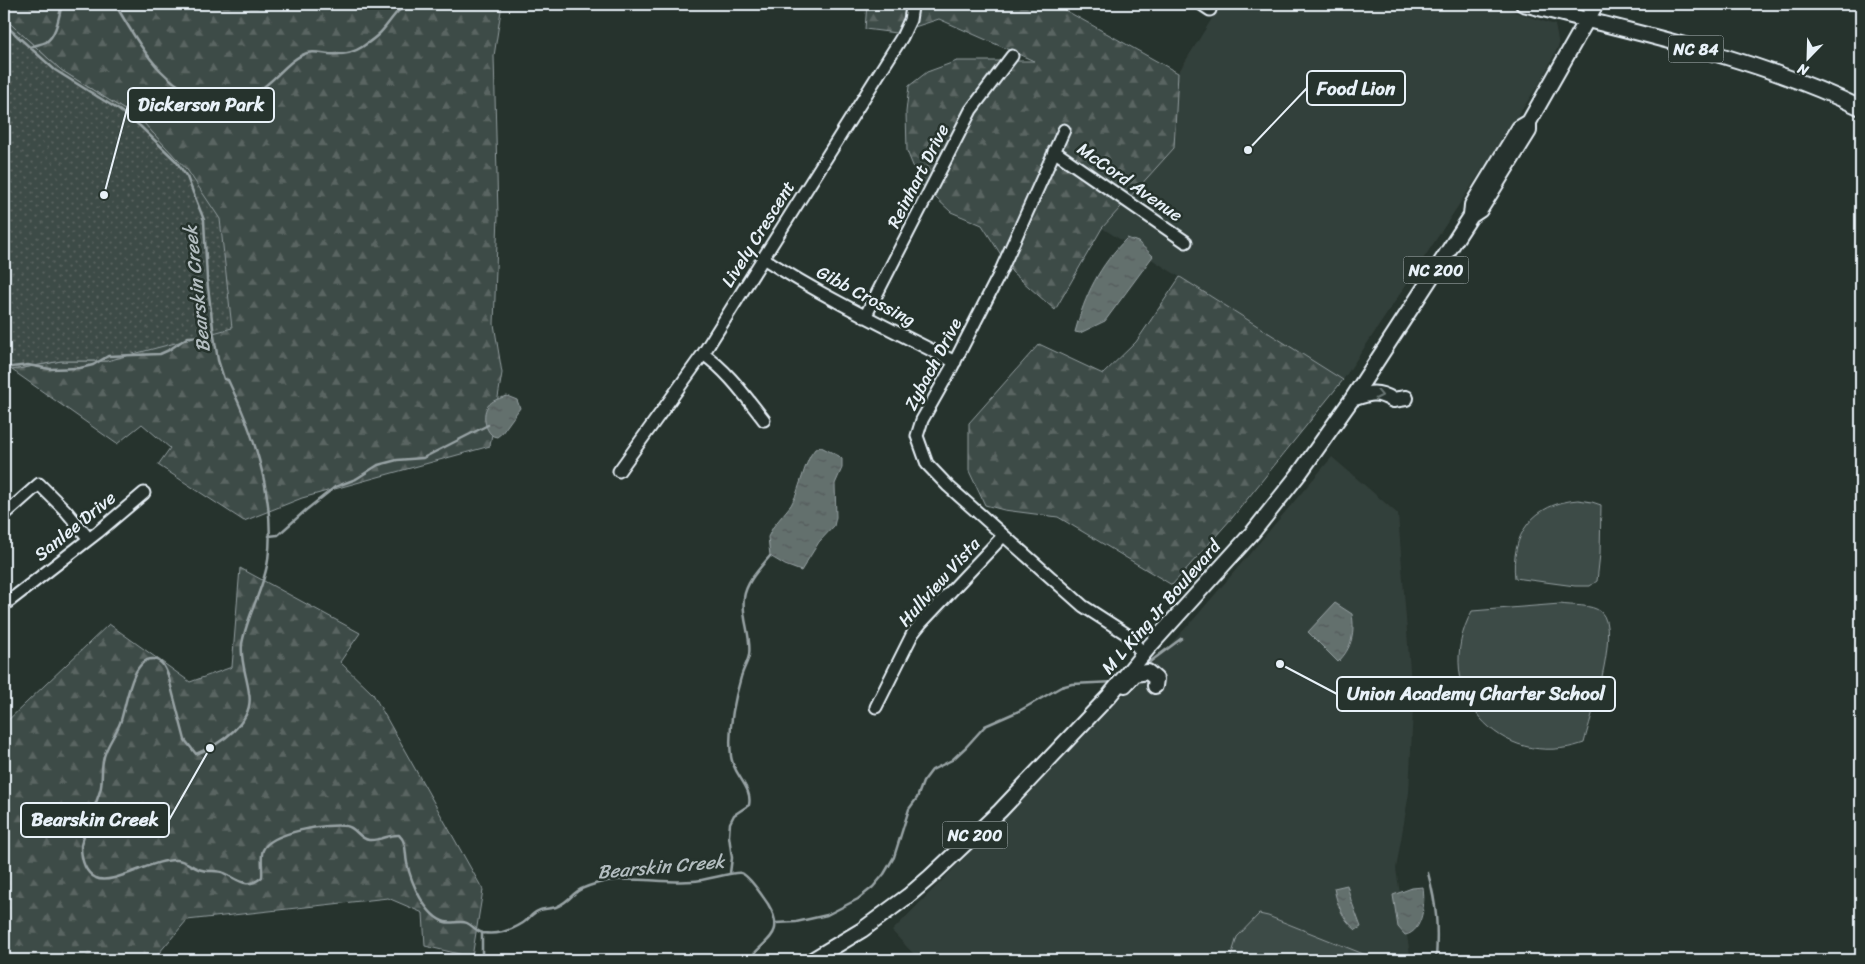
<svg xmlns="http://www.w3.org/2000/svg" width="1865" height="964" viewBox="0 0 1865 964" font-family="Sriracha,sans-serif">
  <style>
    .built { fill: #333f3a }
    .green { fill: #3e4b47; stroke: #939ea0 }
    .forest { fill: url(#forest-firs); stroke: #939ea0 }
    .park { fill: url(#park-dots); stroke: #939ea0 }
    .water { fill: url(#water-ripples); stroke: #98a3a5 }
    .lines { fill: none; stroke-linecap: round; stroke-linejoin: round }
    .stream { stroke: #98a3a5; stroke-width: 2.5 }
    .minor-casing { stroke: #e8f1f8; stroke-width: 15 }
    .major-casing { stroke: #e8f1f8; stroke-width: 18 }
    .minor { stroke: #26332d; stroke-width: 11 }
    .major { stroke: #26332d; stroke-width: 14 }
    .oneway { stroke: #6a7674 }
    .labels { text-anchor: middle; stroke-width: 5; stroke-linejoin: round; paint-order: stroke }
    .shield { fill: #26332d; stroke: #aeb8bb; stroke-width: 1 }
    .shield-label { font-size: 16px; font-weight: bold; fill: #e8f1f8 }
    .street-label { font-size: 18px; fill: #e8f1f8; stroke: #26332d }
    .water-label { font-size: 19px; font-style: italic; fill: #b3bdc0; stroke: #26332d }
    .leader { fill: none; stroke: #e8f1f8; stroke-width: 2 }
    .callout-dot { fill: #e8f1f8; stroke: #26332d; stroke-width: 2 }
    .callout { fill: #26332d; stroke: #e8f1f8; stroke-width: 2 }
    .callout-label { font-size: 19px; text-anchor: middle; font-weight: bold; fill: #e8f1f8 }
  </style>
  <defs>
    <pattern id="forest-firs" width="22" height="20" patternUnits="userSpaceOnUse" patternTransform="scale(1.25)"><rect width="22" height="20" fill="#3e4b47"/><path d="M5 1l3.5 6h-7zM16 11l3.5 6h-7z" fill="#5a6562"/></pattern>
    <pattern id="park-dots" width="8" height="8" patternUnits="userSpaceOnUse" patternTransform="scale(1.25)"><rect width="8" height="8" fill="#3e4b47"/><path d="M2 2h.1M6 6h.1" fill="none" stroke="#5a6562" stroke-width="1.8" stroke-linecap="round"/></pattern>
    <pattern id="water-ripples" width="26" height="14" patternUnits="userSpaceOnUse" patternTransform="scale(1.25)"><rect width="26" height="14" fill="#636f6d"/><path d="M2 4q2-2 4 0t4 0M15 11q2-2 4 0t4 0" fill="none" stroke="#535a5a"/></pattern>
  </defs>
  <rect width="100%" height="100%" fill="#26332d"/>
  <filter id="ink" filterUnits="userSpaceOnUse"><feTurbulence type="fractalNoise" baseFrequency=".02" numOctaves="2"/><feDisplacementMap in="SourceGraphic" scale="10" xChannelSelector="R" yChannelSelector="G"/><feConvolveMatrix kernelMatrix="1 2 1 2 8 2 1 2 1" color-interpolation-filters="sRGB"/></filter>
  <g filter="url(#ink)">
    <path class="built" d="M1221 4H1490L1555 25 1559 45 1543 78 1343 380 1102 228 1174 148 1178 73Z
      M1332 457 1398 514 1413 709 1409 793 1396 869 1411 960H919L892 931 1090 730 1194 619Z"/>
    <path class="green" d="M1578 500 1592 502 1601 505 1600 554 1597 581 1590 586H1575L1515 578C1510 535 1533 503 1578 500Z
      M1560 604C1572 606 1592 604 1601 612 1621 631 1590 718 1584 743 1499 773 1429 690 1472 611Z
      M1259 914 1268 916 1366 955 1364 960H1230L1237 937Z"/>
    <path class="forest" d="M4 4H502L494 56 498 215 494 324 502 373 490 446 302 498 244 521 158 465 170 448 142 424 117 444 12 370 61 361H107L142 121 61 70 4 18Z
      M867 4H1054L1178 73 1174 148 1102 228 1055 310 1012 272 982 225 951 212 920 183 907 151 906 112 909 86 927 72 957 61H1034L939 19 896 33 865 29Z
      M1180 277 1343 380 1232 518 1172 585 1058 517 1004 510 985 505 969 471V423L1039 344 1103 374 1136 342Z
      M240 568 360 633 340 662 373 694 483 890 472 957 425 946 423 913 388 898 187 920 153 960H4V724L109 624 190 682 232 667Z"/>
    <path class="park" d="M4 18 61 70 142 121 188 171 220 219 232 328 107 361H61L12 370 4 365Z"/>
    <path class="water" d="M1127 238 1138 242 1153 256 1105 321 1080 333 1075 332C1085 295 1099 266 1127 238Z
      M507 396 517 400 520 408 502 433 497 437 493 436C488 432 486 427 485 421 483 404 493 400 507 396Z
      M821 447 839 456 842 459V468L835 484 836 517 834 526 819 542 801 571 785 565 770 556 768 537 773 527 791 505 796 495 805 468 810 456 815 449Z
      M1335 603 1352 614C1355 633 1352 648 1338 662L1308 632Z
      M1347 885 1351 900 1361 927 1356 930C1342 919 1337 904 1334 888Z
      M1423 887C1425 901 1424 932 1405 935L1398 927 1393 895 1412 888Z"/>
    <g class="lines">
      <path class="stream" d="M115 4C140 45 165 96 219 99 232 100 244 98 256 92 274 83 288 59 307 53 314 51 321 53 329 54 340 55 353 53 362 47 368 43 375 38 380 33 390 23 395 10 409 4
        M4 24 55 70 119 110 140 126 176 161 187 177 204 220 207 279 214 336 218 360 224 379 228 380C255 435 276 499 268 560 264 589 247 615 242 644 240 661 247 676 249 693 255 722 219 745 196 754L185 740 168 675C165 668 162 660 153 659 131 658 126 708 120 723 115 736 105 747 103 761 101 771 103 782 100 791 94 810 86 827 81 845 81 858 84 872 96 878 113 886 154 858 177 860 187 861 193 868 202 870 209 872 218 870 224 873 239 880 247 890 262 877 263 869 260 857 263 850 271 832 329 823 346 826 356 827 359 839 369 840 380 841 389 834 399 835 407 842 405 854 407 863 411 882 425 916 445 922 452 924 461 920 467 923 473 926 478 932 483 933 497 935 512 930 523 923 528 920 532 913 538 911 543 908 551 909 556 907 564 904 569 899 574 894 579 889 588 886 595 884 624 874 662 884 693 881 704 881 735 871 741 873 749 875 763 897 768 904 787 936 765 938 749 960
        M30 47C35 45 42 44 46 42 57 35 59 15 62 4
        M4 368 28 365 50 369 80 368 93 365 108 356 160 354 169 350 188 337 214 336
        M269 536 278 535 306 510 335 487 356 479 378 465 397 460 423 458 488 425
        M1143 667 1182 638
        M730 873 732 858 729 836 730 823 734 815 749 805C753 787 733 775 731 756 728 731 734 701 741 677 743 669 748 662 749 655 752 637 741 617 744 598 746 582 760 568 770 556
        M1428 873C1437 906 1438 927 1436 960
        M776 923 796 922 827 915 858 899 873 887 884 874 894 857 909 809 917 798 923 782 932 770 952 760 966 747 985 726 1019 711 1061 687 1072 684 1115 682
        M482 960V933"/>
      <defs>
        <path id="minor" d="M1201 4 1210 10
          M1064 130 998 277 952 367 922 420 917 436 927 464 948 486 1083 606 1128 635 1143 654
          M1054 151 1186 242
          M763 258C825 298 890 329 955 362
          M865 317 971 110 1012 56
          M703 354C728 371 745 396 764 420
          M619 471 703 354 902 37 910 20 912 7
          M4 515 39 484 66 511 89 539
          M4 605 98 532 144 493
          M876 707 913 633 921 623 1003 536"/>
        <path id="major" d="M1523 4C1636 33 1755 57 1861 108
          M1471 216 1472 205 1519 128 1529 122 1596 4
          M1352 399C1370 393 1376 390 1393 400L1406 398
          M1125 685 1135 674 1148 672 1156 679 1155 686
          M812 960 862 930 908 896 930 877 1000 811 1109 696 1149 647 1253 532 1299 474 1352 399 1471 216 1480 210 1529 131V122"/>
      </defs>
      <use href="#minor" class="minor-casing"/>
      <use href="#major" class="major-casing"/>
      <use href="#minor" class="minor"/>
      <use href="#major" class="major"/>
    </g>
    <defs><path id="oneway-chevron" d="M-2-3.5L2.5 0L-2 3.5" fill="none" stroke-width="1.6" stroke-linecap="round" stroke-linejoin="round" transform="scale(1.25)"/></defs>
    <use class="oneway" href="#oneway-chevron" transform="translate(1379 395) rotate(12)"/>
  </g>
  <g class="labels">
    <g class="shield">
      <rect x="1668.5" y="35.5" width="55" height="27" rx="4"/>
      <rect x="1403.5" y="256.5" width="65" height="27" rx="4"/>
      <rect x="942.5" y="821.5" width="65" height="27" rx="4"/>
    </g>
    <g class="shield-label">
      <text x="1696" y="55">NC 84</text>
      <text x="1436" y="276">NC 200</text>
      <text x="975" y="841">NC 200</text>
    </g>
    <g class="street-label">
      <text transform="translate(918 176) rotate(-63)" y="6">Reinhart Drive</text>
      <text transform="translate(1130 182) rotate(35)" y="6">McCord Avenue</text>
      <text transform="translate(758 234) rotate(-58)" y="6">Lively Crescent</text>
      <text transform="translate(866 296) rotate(28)" y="6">Gibb Crossing</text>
      <text transform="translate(933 364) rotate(-62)" y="6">Zybach Drive</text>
      <text transform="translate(75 526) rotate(-39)" y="6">Sanlee Drive</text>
      <text transform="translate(939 582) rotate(-48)" y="6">Hullview Vista</text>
      <text transform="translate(1161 607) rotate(-49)" y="6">M L King Jr Boulevard</text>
    </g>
    <g class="water-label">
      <text transform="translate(196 289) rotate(-96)" y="7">Bearskin Creek</text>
      <text transform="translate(661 866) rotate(-5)" y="7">Bearskin Creek</text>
    </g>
  </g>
  <path class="leader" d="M1248 150L1307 88M104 195L128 105M1280 664L1337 694M210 748L169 820"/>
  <g class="callout-dot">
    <circle cx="1248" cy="150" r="5"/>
    <circle cx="104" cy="195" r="5"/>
    <circle cx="1280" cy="664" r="5"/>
    <circle cx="210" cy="748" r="5"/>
  </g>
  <g class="callout">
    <rect x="1307" y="71" width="98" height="34" rx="5"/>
    <rect x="128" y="88" width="146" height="34" rx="5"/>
    <rect x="1337" y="677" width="278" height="34" rx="5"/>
    <rect x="21" y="803" width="148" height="34" rx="5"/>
  </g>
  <g class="callout-label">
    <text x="1356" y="95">Food Lion</text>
    <text x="201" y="111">Dickerson Park</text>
    <text x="1476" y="700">Union Academy Charter School</text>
    <text x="95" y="826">Bearskin Creek</text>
  </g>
  <rect width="1865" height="964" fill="none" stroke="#26332d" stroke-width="20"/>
  <rect x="10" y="10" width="1845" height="944" fill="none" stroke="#e8f1f8" stroke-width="2" filter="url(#ink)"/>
  <g transform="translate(1808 58) rotate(203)" stroke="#26332d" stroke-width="4" paint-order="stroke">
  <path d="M0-4L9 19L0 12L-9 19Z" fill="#e8f1f8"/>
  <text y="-8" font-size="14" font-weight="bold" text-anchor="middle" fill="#e8f1f8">N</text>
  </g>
</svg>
